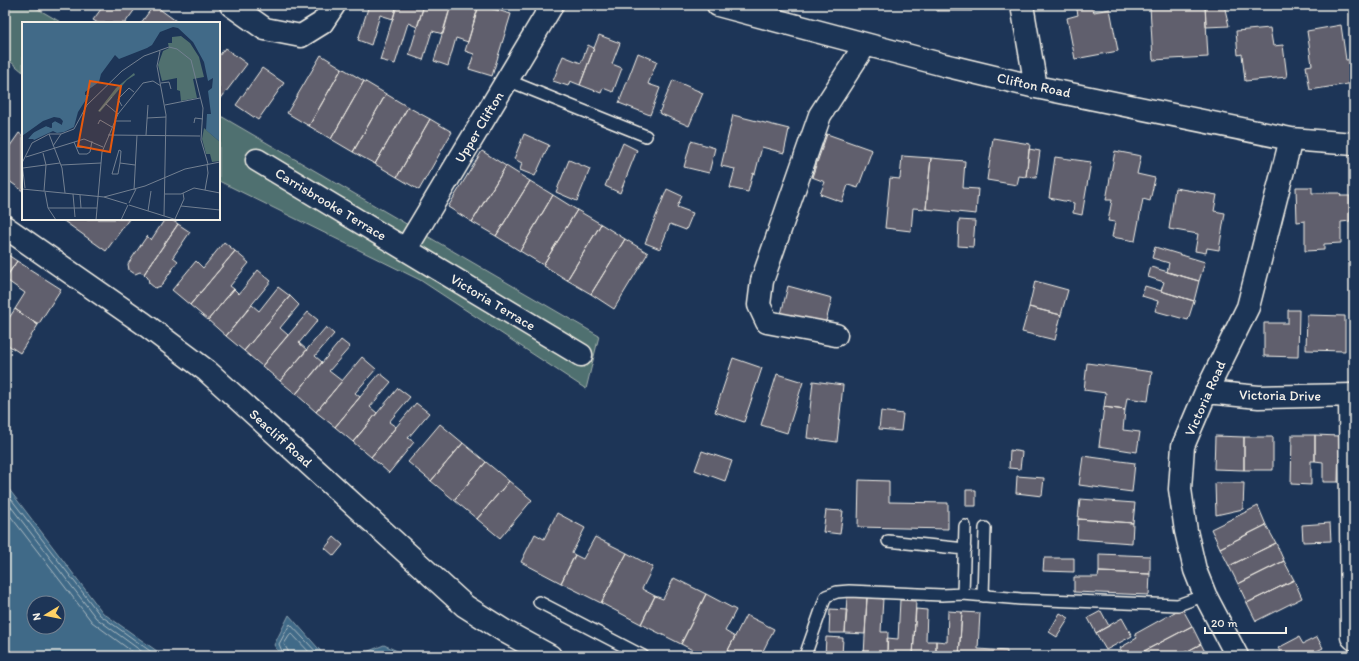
<svg xmlns="http://www.w3.org/2000/svg" width="1359" height="661" viewBox="0 0 1359 661" font-family="Itim,sans-serif">
  <style>
    .green { fill: #50706f; stroke: #a2b0ac }
    .water { fill: #416a88; stroke: #89a0ae; fill-rule: evenodd }
    .lines { fill: none; stroke-linecap: round; stroke-linejoin: round }
    .shore { stroke: #acbbc2; stroke-width: 1 }
    .building { fill: #615e6d; stroke: #f4f1e8 }
    .lane-casing { stroke: #f4f1e8; stroke-width: 14 }
    .street-casing { stroke: #f4f1e8; stroke-width: 25 }
    .secondary-casing { stroke: #f4f1e8; stroke-width: 25 }
    .lane { stroke: #1d3557; stroke-width: 11 }
    .street { stroke: #1d3557; stroke-width: 22 }
    .secondary { stroke: #1d3557; stroke-width: 22 }
    .labels { text-anchor: middle; stroke-width: 3; stroke-linejoin: round; paint-order: stroke }
    .street-label { font-size: 14px; fill: #f4f1e8; stroke: #1d3557 }
    .inset-road { fill: none; stroke: #738091; stroke-width: 1 }
    .view { fill: #e8590c; fill-opacity: 0.15; stroke: #e8590c; stroke-width: 2 }
    .inset-edge { fill: none; stroke: #f4f1e8; stroke-width: 2 }
  </style>
  <rect width="100%" height="100%" fill="#1d3557"/>
  <filter id="ink" filterUnits="userSpaceOnUse"><feTurbulence type="fractalNoise" baseFrequency=".025" numOctaves="2"/><feDisplacementMap in="SourceGraphic" scale="8" xChannelSelector="R" yChannelSelector="G"/><feConvolveMatrix kernelMatrix="1 2 1 2 8 2 1 2 1" color-interpolation-filters="sRGB"/></filter>
  <g filter="url(#ink)">
    <path class="green" d="M5 5H31L62 23H23V72L5 57Z
      M219 115 599 336 586 389 420 280 219 181Z"/>
    <path class="water" d="M5 484 103 613 164 656H5ZM34 603H58V627H34Z
      M289 615 325 656H281L274 645Z
      M384 645 408 656H356Z"/>
    <g class="lines">
      <path class="shore" d="M5 491 100 615 157 656
        M5 499 96 618 148 656
        M5 509 92 622 138 656
        M284 656 279 644 290 624 320 656
        M289 656 288 651 284 644 291 633 313 656"/>
    </g>
    <path class="building" d="M104 5H138L125 23H98L93 20Z
      M154 5 176 21 174 23H141Z
      M369 5H397L393 19 380 15 371 45 358 40Z
      M397 5H424L417 27 408 23 395 64 380 60Z
      M424 5H451L443 34 432 31 423 60 409 55Z
      M451 5H479L468 42 456 38 448 66 434 61Z
      M479 5 511 14 492 76 469 69 474 54 465 51Z
      M937 5H972V11H937Z
      M1076 5H1092L1094 12 1110 9 1118 51 1075 59 1067 18 1078 15Z
      M1162 5H1205L1208 57 1153 60 1150 6Z
      M1205 5H1224L1229 26 1206 27Z
      M1341 25 1346 60 1354 59V83L1310 90 1306 66 1312 65 1307 31Z
      M1270 28 1273 46 1283 45 1287 77 1245 81 1242 54 1238 55 1236 31Z
      M599 35 620 43 612 64 622 68 613 92 603 88 601 93 580 85Z
      M588 45 594 48 580 85 570 81 568 86 553 81 563 56 581 63Z
      M225 48 247 64 219 101V56Z
      M638 53 657 61 648 84 660 88 650 115 619 103Z
      M321 55 342 68 309 126 287 113Z
      M262 68 284 83 258 120 236 105Z
      M342 68 364 81 331 139 309 126Z
      M673 80 703 93 689 126 659 113Z
      M364 81 386 94 353 152 331 139Z
      M386 94 408 107 375 164 353 152Z
      M408 107 430 119 397 177 375 164Z
      M733 115 789 129 784 153 762 147 755 174 753 173 748 192 730 188 735 169 721 166Z
      M430 119 452 132 419 190 397 177Z
      M19 133 23 136V191L5 178V153Z
      M524 134 549 145 535 176 520 170 522 163 514 159Z
      M827 134 872 150 858 188 848 185 842 202 820 194 825 182 812 177Z
      M993 138 1030 144 1026 177 1019 176 1017 185 987 180Z
      M691 141 715 148 709 173 684 167Z
      M623 143 637 150 620 193 605 186Z
      M1029 149 1040 151 1036 178 1026 177Z
      M482 151 506 166 472 222 448 207Z
      M1115 151 1141 156 1137 174 1155 178 1150 201 1143 199 1135 241 1112 237 1115 222 1108 221 1112 200H1106Z
      M902 156 931 158 926 209 913 208 911 231 885 228 890 178 900 179Z
      M1055 157 1091 162 1082 215 1073 213 1074 203 1049 198Z
      M931 158 965 161 963 188 978 189 976 214 926 209Z
      M569 160 590 169 577 201 556 192Z
      M506 166 530 181 496 236 472 222Z
      M530 181 553 195 520 251 496 236Z
      M1296 187H1312V193H1340L1341 196H1350V221L1341 222V243L1324 244V250L1305 251V221L1297 222Z
      M1175 188 1217 195 1214 211 1225 213 1219 250 1207 248 1206 253 1195 251 1198 234 1169 229Z
      M667 189 682 196 677 207 693 213 686 230 670 224 660 249 645 243Z
      M553 195 577 210 543 265 520 251Z
      M577 210 601 224 567 280 543 265Z
      M61 219H129L106 251Z
      M165 219H170L178 224 144 274 140 272 135 274 129 270 128 264 147 236 151 240Z
      M959 220 975 221 973 247 958 246Z
      M178 224 190 232 173 257 178 261 161 286 155 288 149 283 148 278 144 274Z
      M601 224 625 239 591 294 567 280Z
      M625 239 648 253 614 309 591 294Z
      M224 242 235 251 190 305 172 290 196 261 203 268Z
      M1155 247 1205 262 1199 281 1167 272 1169 263 1152 258Z
      M235 251 249 263 230 286 234 289 208 320 190 305Z
      M5 253 17 261 5 279Z
      M17 261 61 289 38 325 15 309 25 293 5 279Z
      M1151 267 1199 281 1194 301 1161 291 1164 282 1148 277Z
      M258 270 271 281 226 336 208 320 234 289 239 294Z
      M1035 281 1068 290 1061 315 1029 307Z
      M788 286 832 298 825 325 781 314Z
      M1145 286 1194 301 1188 320 1155 311 1158 301 1142 296Z
      M278 287 290 296 244 351 226 336 252 305 259 311Z
      M290 296 299 305 280 328 288 335 262 366 244 351Z
      M1029 307 1061 315 1055 340 1022 332Z
      M15 309 38 325 20 353 5 343V324Z
      M1288 310H1299L1298 357 1264 356V323H1288Z
      M308 312 318 320 299 343 307 350 280 381 262 366Z
      M1307 315 1345 316V351L1306 350Z
      M326 327 334 334 315 356 322 362 296 394 280 381Z
      M341 340 350 347 329 371 342 381 316 412 296 394Z
      M362 357 376 369 355 393 360 397 335 427 316 412Z
      M733 358 762 368 744 422 715 412Z
      M1087 363 1152 372 1148 401 1127 398 1125 410 1104 407 1106 393 1084 390Z
      M380 373 391 382 370 407 377 413 353 442 335 427Z
      M777 374 803 382 787 433 761 425Z
      M813 381 843 385 837 442 807 438Z
      M398 388 410 397 389 422 396 427 371 457 353 442Z
      M416 403 429 413 408 438 414 442 389 473 371 457Z
      M1104 407 1125 410 1123 430 1140 432 1137 452 1099 446Z
      M881 411 903 414 901 431 879 429Z
      M440 424 463 443 431 481 408 462Z
      M1292 435H1315V461H1311V485L1291 484Z
      M1315 435 1339 436 1338 482H1323V462L1315 461Z
      M1215 436 1244 437V470L1214 469Z
      M1244 437H1273V470H1244Z
      M463 443 486 462 454 500 431 481Z
      M1010 450 1022 452 1020 469 1009 468Z
      M702 451 732 461 725 481 695 470Z
      M1083 456 1135 463 1132 492 1079 485Z
      M486 462 509 481 477 519 454 500Z
      M1017 476 1044 478 1042 496 1016 493Z
      M859 480 889 481V502L948 503V529L858 527Z
      M509 481 532 500 500 538 477 519Z
      M1215 483H1244L1243 509 1216 515Z
      M966 490H976V506H966Z
      M1080 499 1135 503 1133 523 1078 519Z
      M1258 506 1266 525 1220 548 1211 529Z
      M826 510 843 511 840 534 823 532Z
      M557 513 585 528 572 553 575 555 561 583 521 562 535 534 544 539Z
      M1078 519 1133 523 1132 543 1077 539Z
      M1330 523 1331 541 1303 542 1302 525Z
      M1266 525 1276 543 1229 566 1220 548Z
      M334 537 343 545 334 556 325 548Z
      M595 537 627 553 601 603 561 583 575 555 583 559Z
      M1276 543 1284 561 1238 584 1229 566Z
      M627 553 653 567 642 589 655 596 641 624 601 603Z
      M1099 554 1150 556V574L1099 572Z
      M1044 558H1074V572L1043 571Z
      M1284 561 1294 580 1247 603 1238 584Z
      M1099 572 1150 574 1149 595 1074 592V577H1098Z
      M674 578 706 594 681 644 641 624 655 596 663 599Z
      M1294 580 1302 598 1256 621 1247 603Z
      M706 594 736 610 725 631 735 637 725 656H704L681 644Z
      M847 596 867 597 865 634 845 633Z
      M867 597 883 598 881 632H888L887 656H864Z
      M900 600 916 601 913 656H887V638L898 639Z
      M1182 608 1192 626 1135 656H1124L1120 648 1137 638 1135 634Z
      M830 609 847 610 845 633H829Z
      M916 609 927 610 926 641H936V656H913Z
      M948 611 962 612 959 656H936V641L947 642Z
      M1101 611 1109 626 1096 633 1088 618Z
      M962 612 980 613 978 649 1007 651V656H959Z
      M1060 613 1069 618 1057 637 1049 632Z
      M746 615 774 629 763 651 773 656H725Z
      M1122 618 1132 636 1106 650 1096 633Z
      M1192 626 1201 644 1178 656H1147L1144 651Z
      M826 637 843 638 842 656H825Z
      M1299 637 1303 644 1317 637 1323 648 1317 651 1319 656H1283L1278 648Z
      M1201 644 1207 656H1178Z"/>
    <g class="lines">
      <defs>
        <path id="lane" d="M507 80 646 136
          M888 541 965 549
          M963 594 965 526
          M983 596 985 528
          M539 602 643 656
          M805 656 826 596 837 592 849 591 942 595 963 594 1021 599 1178 605 1205 595"/>
        <path id="street" d="M231 5 265 29 301 36 322 23 334 5
          M718 5 944 65 1036 87 1291 139 1354 144
          M1022 5 1036 87
          M257 160 581 355
          M406 249 552 5
          M836 335 767 322 759 305 762 281 820 115 865 45
          M1206 392 1259 397 1354 395
          M1350 395 1352 637 1354 639
          M1237 656 1205 595 1195 570 1186 531 1180 489 1183 446 1206 392 1248 307 1291 139"/>
        <path id="secondary" d="M5 227 143 323 207 371 465 606 506 632 550 656"/>
      </defs>
      <use href="#lane" class="lane-casing"/>
      <use href="#street" class="street-casing"/>
      <use href="#secondary" class="secondary-casing"/>
      <use href="#lane" class="lane"/>
      <use href="#street" class="street"/>
      <use href="#secondary" class="secondary"/>
    </g>
  </g>
  <g class="labels">
    <g class="street-label">
      <text transform="translate(1034 85) rotate(12)" y="5">Clifton Road</text>
      <text transform="translate(479 127) rotate(-59)" y="5">Upper Clifton</text>
      <text transform="translate(331 204) rotate(31)" y="5">Carrisbrooke Terrace</text>
      <text transform="translate(493 302) rotate(31)" y="5">Victoria Terrace</text>
      <text transform="translate(1280 395) rotate(1)" y="5">Victoria Drive</text>
      <text transform="translate(1205 398) rotate(-66)" y="5">Victoria Road</text>
      <text transform="translate(281 438) rotate(42)" y="5">Seacliff Road</text>
    </g>
  </g>
  <g transform="translate(22 22)">
    <rect width="198" height="198" fill="#1d3557"/>
    <path d="M159 14 168 21 177 35 182 55 171 57 175 76 159 79 158 69 155 68V56L140 59 136 43 141 29 147 26 146 21H150V15ZM112 51 113 53 105 58 78 90 76 89 94 66ZM182 106 198 120V139L190 140 188 132H184L180 117Z" fill="#50706f"/>
    <path d="M0 0H198V120L184 108 185 92H189L186 69 190 66 191 56 186 59 182 40 171 20 156 6 151 5 138 10 130 23 125 26 97 37 93 33 79 52 77 60 63 70V73H67L56 90 52 105 42 110 35 111 31 109 12 118 6 117 13 109 24 104 29 106 30 101 33 99 40 102 41 99 38 96 32 95 21 99 0 114Z" fill="#416a88"/>
    <path d="M33 97 39 99 40 97V103L33 99 30 101V106L24 104 9 112 6 117H12L10 119 4 118 9 110 26 102 28 103Z" fill="#1d3557"/>
    <path class="inset-road" d="M138 29 135 44 144 93 142 194M139 61 147 60 149 67M84 82 96 92M143 83 178 76M100 84 96 77 107 66 112 70M77 89 90 75M125 96 144 95M93 99H109M172 101 173 96 181 97M76 102 78 98 90 105M27 112 40 146 43 171M86 113 178 114M124 113 126 83M52 120 57 132H65L68 130 70 119M31 124 39 112M54 125 69 126M21 131 24 143 22 169M4 135 62 117 81 125M98 141 99 129 97 128 90 152H96L98 141 113 143M39 143 79 141M1 146 38 141M3 166 0 141 10 121 27 112H39L52 107 65 83 100 49 122 34 147 25 155 27 169 38 181 86 179 118 186 142M0 167 82 175 105 182M112 168 115 113M183 168 186 151 185 143M23 170 26 186 34 198M51 172 53 195M143 172H159L172 166 198 171M58 173 59 186M82 175 123 164 163 147 198 140M107 181 114 167M107 183 155 198M159 184 198 188M26 186H75M126 189 129 169M153 197 162 177 161 171M74 198 80 130 96 92 121 61 131 59 139 64M99 198 106 183"/>
    <path class="view" d="M68 59 99 64 88 130 56 124Z"/>
    <rect width="198" height="198" class="inset-edge"/>
  </g>
  <rect width="1359" height="661" fill="none" stroke="#1d3557" stroke-width="20"/>
  <rect x="10" y="10" width="1339" height="641" fill="none" stroke="#f4f1e8" stroke-width="1.5" filter="url(#ink)"/>
  <g transform="translate(46 615) rotate(260)"><circle r="19" fill="#1d3557" stroke="#738091"/>
  <path d="M0-3L7 15L0 10L-7 15Z" fill="#ffd166"/>
  <text y="-6" font-size="11" font-weight="bold" text-anchor="middle" fill="#f4f1e8">N</text>
  </g>
  <path d="M1205 627v6h81v-6" fill="none" stroke="#f4f1e8" stroke-width="2"/>
  <text x="1211" y="627" font-size="12" fill="#f4f1e8" stroke="#1d3557" stroke-width="3" paint-order="stroke">20 m</text>
</svg>
